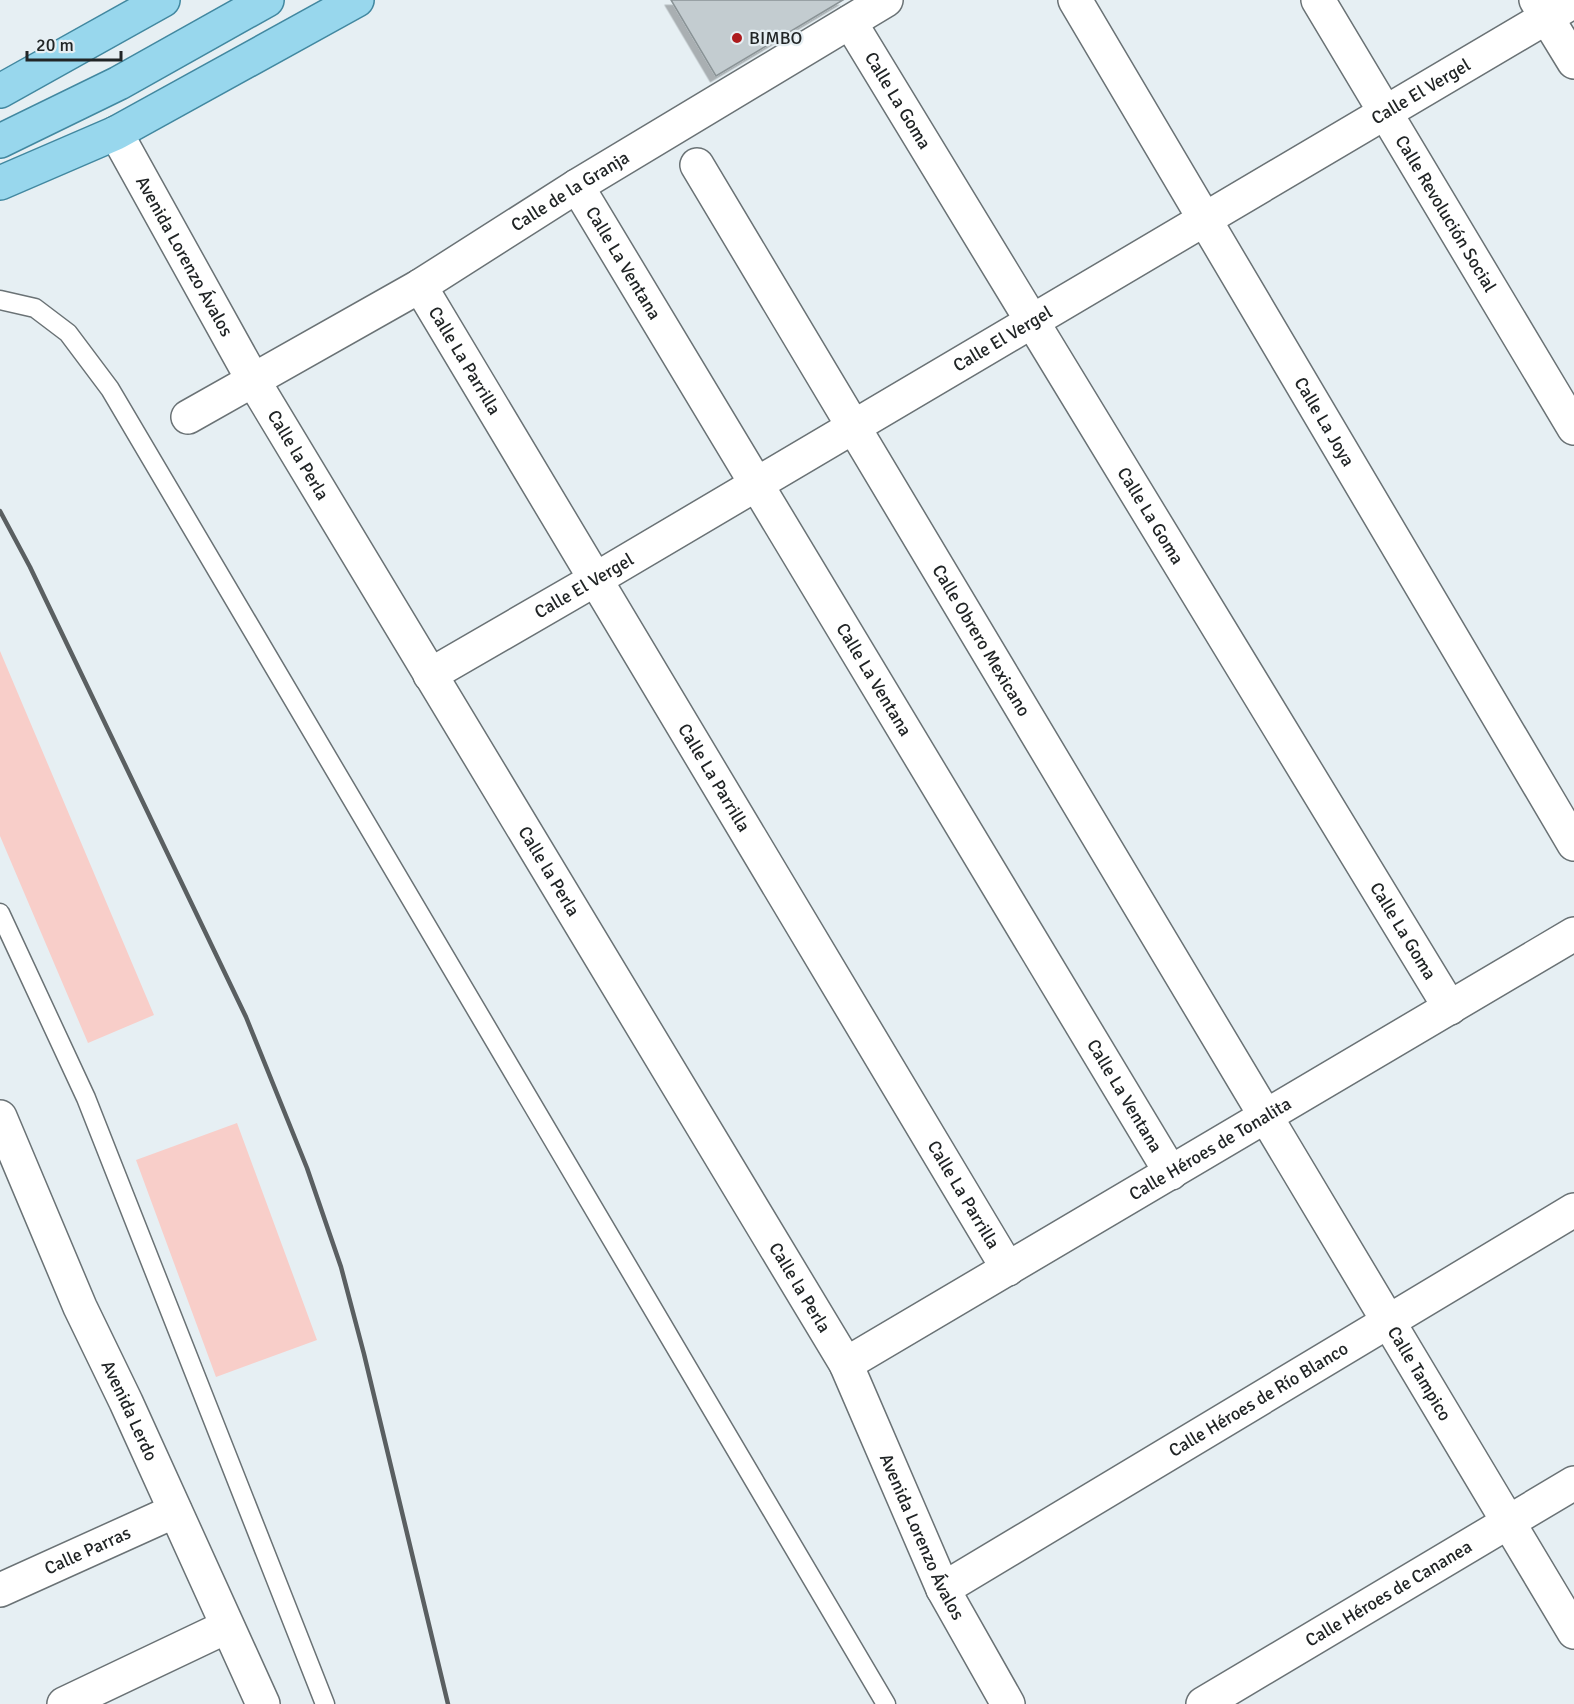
<svg xmlns="http://www.w3.org/2000/svg" width="1574" height="1704" viewBox="0 0 1574 1704" font-family="Signika,sans-serif">
  <style>
    .green { fill: #f8cec9 }
    .building { fill: #c3ccd0; stroke: #8a9396; stroke-width: 1.5; filter: url(#shadow) }
    .lines { fill: none; stroke-linecap: round; stroke-linejoin: round }
    .service-casing { stroke: #6a7275; stroke-width: 21 }
    .minor-casing { stroke: #6a7275; stroke-width: 36 }
    .primary-casing { stroke: #4288a0; stroke-width: 36 }
    .service { stroke: #fff; stroke-width: 18 }
    .minor { stroke: #fff; stroke-width: 33 }
    .primary { stroke: #98d7ed; stroke-width: 33 }
    .rail { stroke: #5a5f61; stroke-width: 4.5 }
    .poi-dot { fill: #ad1b1d; stroke: #e6eff3; stroke-width: 2 }
    .labels { text-anchor: middle; stroke-width: 4.5; stroke-linejoin: round; paint-order: stroke }
    .poi-label { font-size: 18px; fill: #212526; stroke: #e6eff3; text-anchor: start }
    .street-label { font-size: 18px; fill: #212526; stroke: #e6eff3 }
  </style>
  <defs>
    <filter id="shadow"><feDropShadow dx="-5.5" dy="5.5" stdDeviation="0" flood-color="#0004"/></filter>
  </defs>
  <rect width="100%" height="100%" fill="#e6eff3"/>
  <path class="green" d="M0 651 154 1015 88 1043 0 836Z
    M237 1123 317 1340 216 1377 136 1160Z"/>
  <path class="building" d="M671 0H843L716 76Z"/>
  <g class="lines">
    <defs>
      <path id="service" d="M0 300 35 308 68 333 110 389 886 1704
        M0 913 86 1098 325 1704"/>
      <g id="minor">
        <path id="s1" d="M1075 0 1574 844"/>
        <path id="s2" d="M1318 0 1574 428"/>
        <path d="M1536 0 1574 62"/>
        <path id="s3" d="M850 22 1450 1008"/>
        <path id="s4" d="M116 133 253 380 846 1364 943 1589 1008 1704"/>
        <path id="s5" d="M697 165 1574 1632"/>
        <path id="s6" d="M577 186 1171 1173"/>
        <path id="s7" d="M420 286 1008 1269"/>
        <path id="s8" d="M188 417 420 286 577 186 886 0"/>
        <path id="s9" d="M430 675 596 579 1574 1"/>
        <path id="s10" d="M0 1117 80 1307 126 1402 263 1704"/>
        <path id="s11" d="M846 1364 1574 934"/>
        <path id="s12" d="M943 1589 1574 1210"/>
        <path id="s13" d="M0 1590 175 1511"/>
        <path d="M64 1704 226 1627"/>
        <path id="s14" d="M1203 1704 1574 1483"/>
      </g>
      <path id="primary" d="M0 91 163 0
        M0 141 119 83 267 0
        M0 183 116 133 357 0"/>
    </defs>
    <use href="#service" class="service-casing"/>
    <use href="#minor" class="minor-casing"/>
    <use href="#primary" class="primary-casing"/>
    <use href="#service" class="service"/>
    <use href="#minor" class="minor"/>
    <use href="#primary" class="primary"/>
    <path class="rail" d="M0 511 30 567 246 1017 307 1168 341 1267 364 1354 448 1704"/>
  </g>
  <circle class="poi-dot" cx="737" cy="38" r="6"/>
  <g class="labels">
    <g class="poi-label">
      <text x="749" y="44">BIMBO</text>
    </g>
    <g class="street-label">
      <text dy="6" stroke="none"><textPath href="#s9" startOffset="1150">Calle El Vergel</textPath></text>
      <text dy="6" stroke="none"><textPath href="#s3" startOffset="92">Calle La Goma</textPath></text>
      <text dy="6" stroke="none"><textPath href="#s8" startOffset="444">Calle de la Granja</textPath></text>
      <text dy="6" stroke="none"><textPath href="#s2" startOffset="249">Calle Revolución Social</textPath></text>
      <text dy="6" stroke="none"><textPath href="#s4" startOffset="141">Avenida Lorenzo Ávalos</textPath></text>
      <text dy="6" stroke="none"><textPath href="#s6" startOffset="90">Calle La Ventana</textPath></text>
      <text dy="6" stroke="none"><textPath href="#s9" startOffset="664">Calle El Vergel</textPath></text>
      <text dy="6" stroke="none"><textPath href="#s7" startOffset="87">Calle La Parrilla</textPath></text>
      <text dy="6" stroke="none"><textPath href="#s1" startOffset="490">Calle La Joya</textPath></text>
      <text dy="6" stroke="none"><textPath href="#s4" startOffset="370">Calle la Perla</textPath></text>
      <text dy="6" stroke="none"><textPath href="#s3" startOffset="578">Calle La Goma</textPath></text>
      <text dy="6" stroke="none"><textPath href="#s9" startOffset="178">Calle El Vergel</textPath></text>
      <text dy="6" stroke="none"><textPath href="#s5" startOffset="554">Calle Obrero Mexicano</textPath></text>
      <text dy="6" stroke="none"><textPath href="#s6" startOffset="576">Calle La Ventana</textPath></text>
      <text dy="6" stroke="none"><textPath href="#s7" startOffset="573">Calle La Parrilla</textPath></text>
      <text dy="6" stroke="none"><textPath href="#s4" startOffset="856">Calle la Perla</textPath></text>
      <text dy="6" stroke="none"><textPath href="#s3" startOffset="1064">Calle La Goma</textPath></text>
      <text dy="6" stroke="none"><textPath href="#s6" startOffset="1062">Calle La Ventana</textPath></text>
      <text dy="6" stroke="none"><textPath href="#s11" startOffset="423">Calle Héroes de Tonalita</textPath></text>
      <text dy="6" stroke="none"><textPath href="#s7" startOffset="1059">Calle La Parrilla</textPath></text>
      <text dy="6" stroke="none"><textPath href="#s4" startOffset="1342">Calle la Perla</textPath></text>
      <text dy="6" stroke="none"><textPath href="#s5" startOffset="1408">Calle Tampico</textPath></text>
      <text dy="6" stroke="none"><textPath href="#s12" startOffset="368">Calle Héroes de Río Blanco</textPath></text>
      <text dy="6" stroke="none"><textPath href="#s10" startOffset="321">Avenida Lerdo</textPath></text>
      <text dy="6" stroke="none"><textPath href="#s4" startOffset="1620">Avenida Lorenzo Ávalos</textPath></text>
      <text dy="6" stroke="none"><textPath href="#s13" startOffset="96">Calle Parras</textPath></text>
      <text dy="6" stroke="none"><textPath href="#s14" startOffset="216">Calle Héroes de Cananea</textPath></text>
    </g>
  </g>
  <path d="M27 51v9h94v-9" fill="none" stroke="#212526" stroke-width="3"/>
  <text x="36" y="51" font-size="18" fill="#212526" stroke="#e6eff3" stroke-width="4.5" paint-order="stroke">20 m</text>
</svg>
